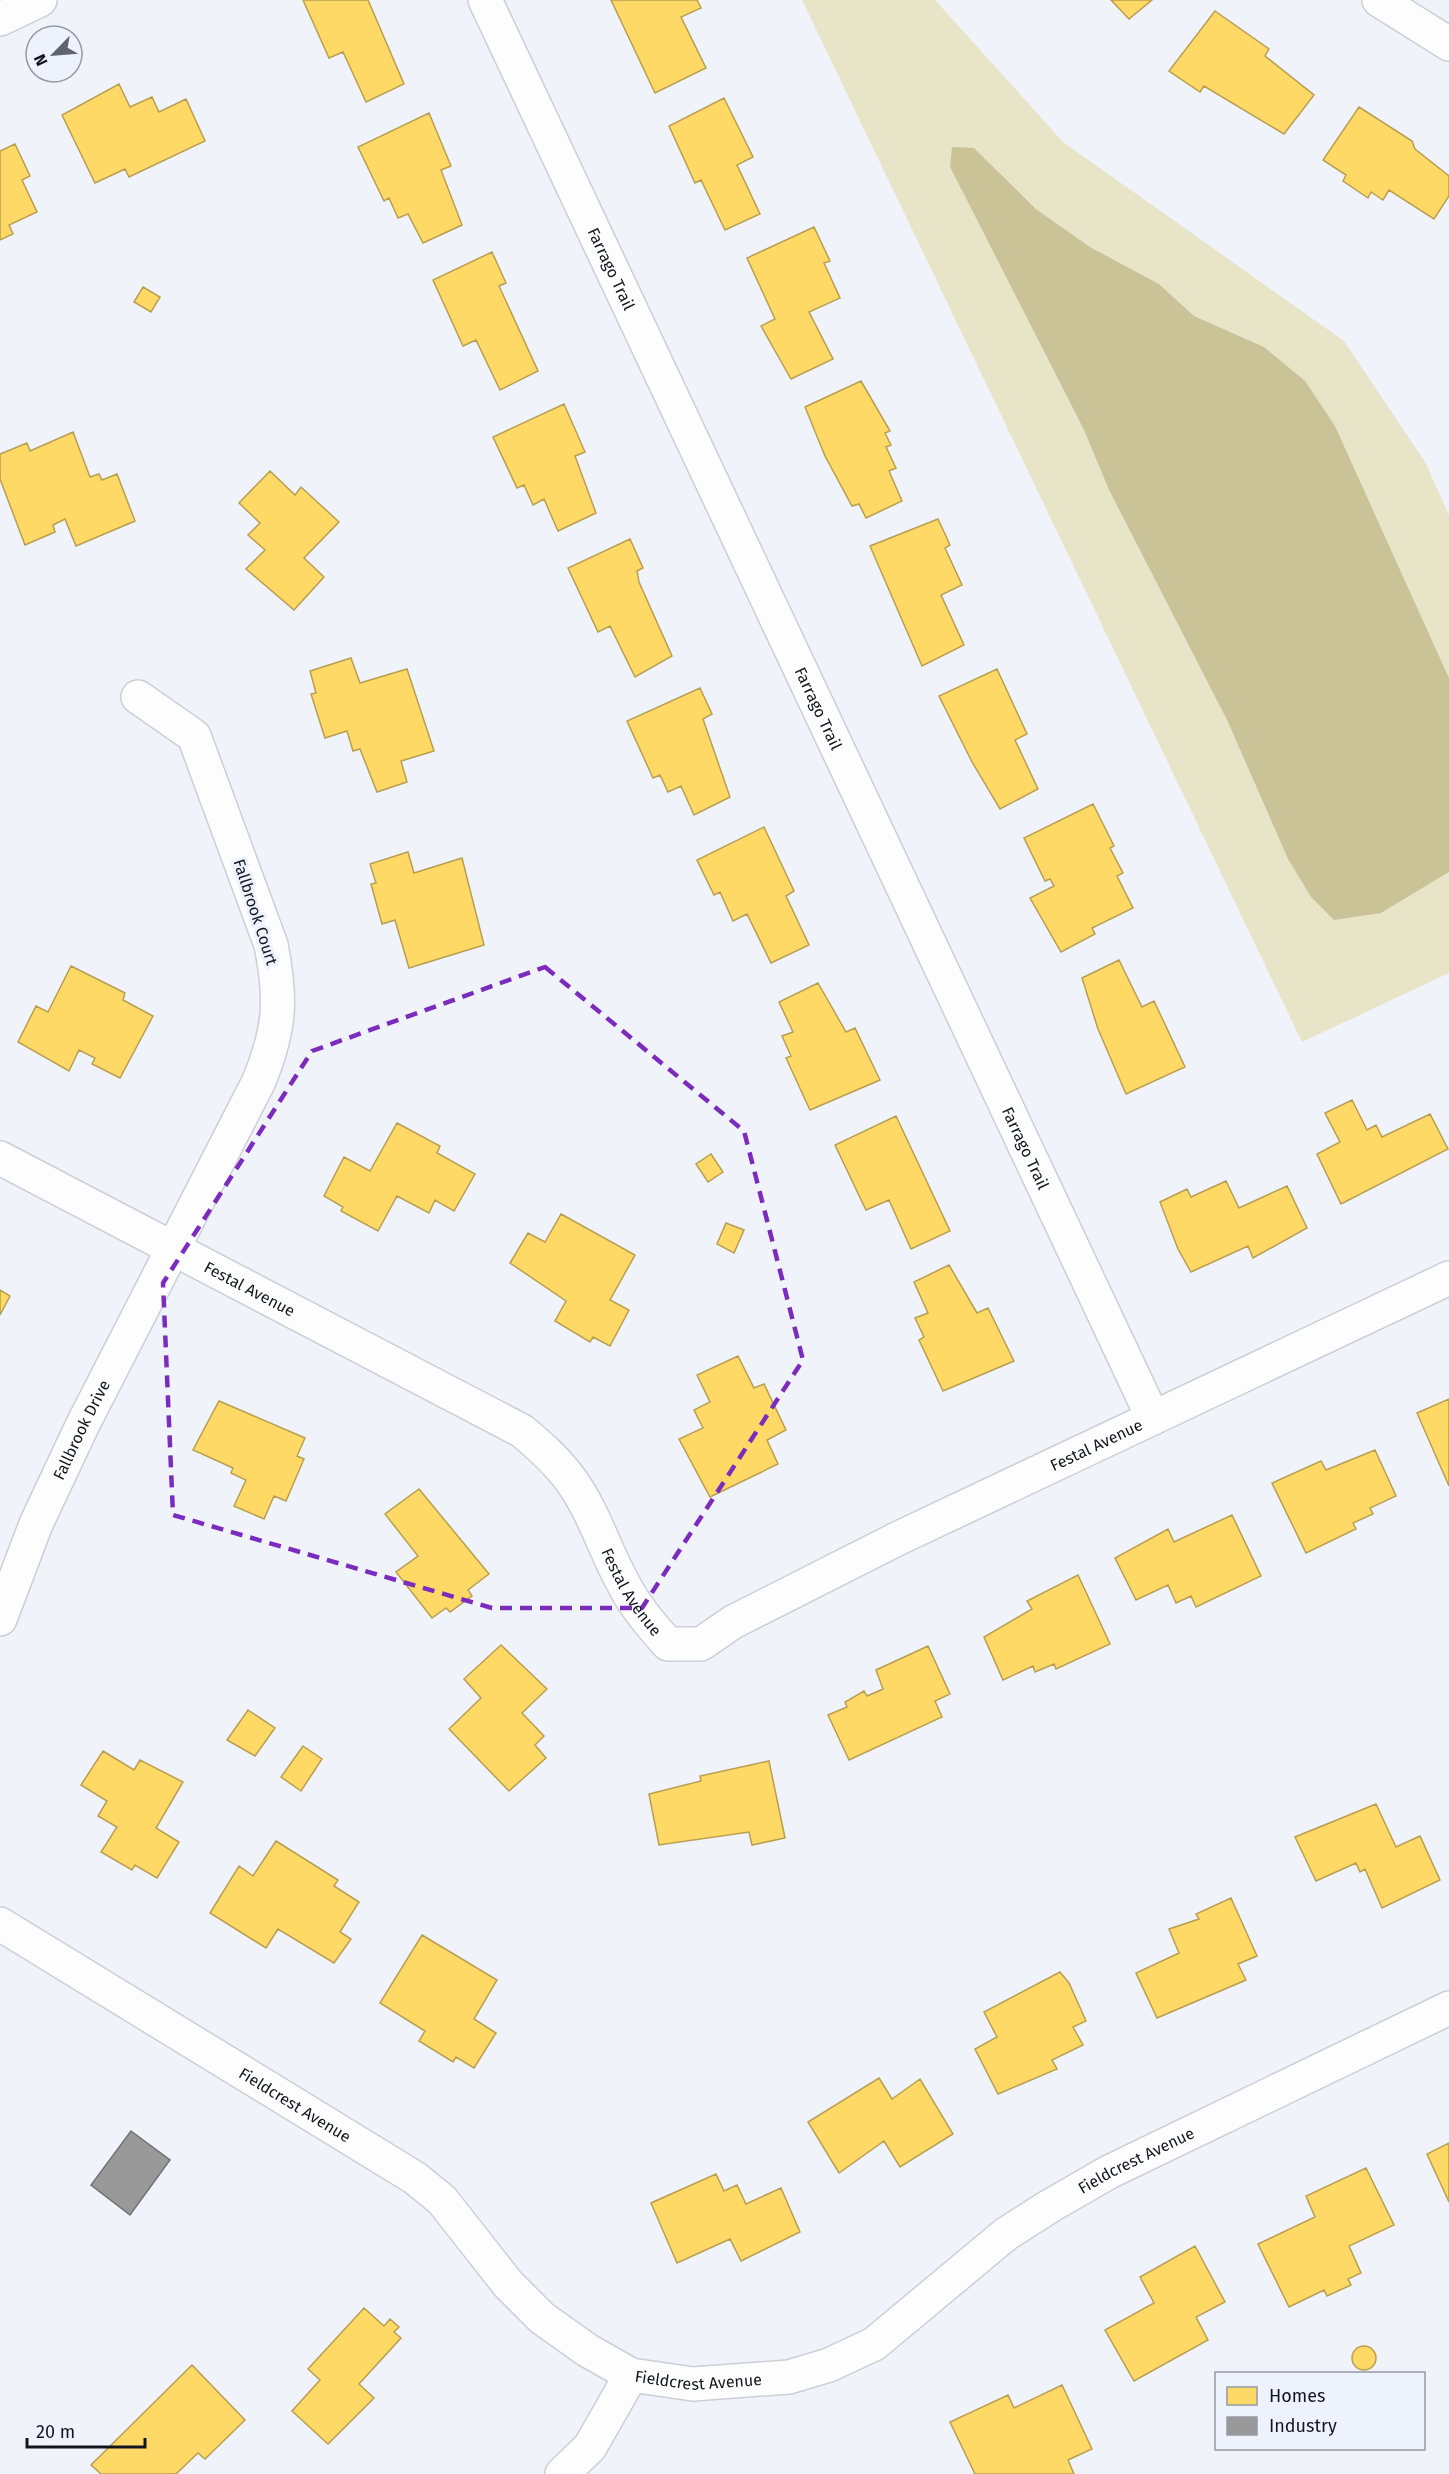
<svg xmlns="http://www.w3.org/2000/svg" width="1449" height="2474" viewBox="0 0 1449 2474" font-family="'Fira Sans',sans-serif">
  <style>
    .green { fill: #e7e4c7 }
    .water { fill: #cac397 }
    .homes { fill: #ffd966; stroke: #b89e50; stroke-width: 1.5 }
    .industry { fill: #999; stroke: #707274; stroke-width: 1.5 }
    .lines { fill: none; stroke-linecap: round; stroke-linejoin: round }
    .minor-casing { stroke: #cbcfd6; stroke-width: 36 }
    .minor { stroke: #fdfdfe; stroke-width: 33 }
    .marked { fill: none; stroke: #7b2cbf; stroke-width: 4.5; stroke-dasharray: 12 8; stroke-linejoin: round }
    .labels { text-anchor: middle; stroke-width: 6; stroke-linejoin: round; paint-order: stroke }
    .street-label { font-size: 16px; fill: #11161e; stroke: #edf2fd }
  </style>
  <rect width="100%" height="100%" fill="#f0f3fa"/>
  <path class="green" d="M802 0H935L1063 142 1344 341 1425 462 1449 515V678L1335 426 1264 347 1194 316 1159 284 1090 247 1036 209 974 148 950 167 1084 430 1109 490 1227 720 1288 859 1311 897 1381 913 1449 872V973L1302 1042Z"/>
  <path class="water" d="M952 147 974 148 1036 209 1090 247 1159 284 1194 316 1264 347 1305 381 1335 426 1449 678V872L1381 913 1334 920 1311 897 1288 859 1227 720 1109 490 1084 430 950 167Z"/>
  <path class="homes" d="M303 0H368L404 84 366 102 343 52 329 58Z
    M611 0H697L701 8 681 17 706 68 655 93Z
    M1111 0H1152L1129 19Z
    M1215 11 1269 49 1265 56 1314 95 1284 134 1204 86 1200 92 1169 71Z
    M119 84 130 107 152 97 159 112 186 99 205 141 129 177 125 169 95 183 62 115Z
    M724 98 753 157 737 165 760 214 725 230 701 180 695 183 669 126Z
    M1359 107 1412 141 1415 149 1449 176V196L1434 219 1389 190 1383 200 1371 192 1368 198 1343 181 1346 175 1323 160Z
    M429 113 451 166 441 170 462 225 423 243 408 214 398 218 389 198 384 201 358 147Z
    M15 144 30 176 22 180 37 212 9 225 13 234 0 240V151Z
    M814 227 830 261 824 263 840 298 809 312 833 359 791 379 761 326 775 319 747 258Z
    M492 252 506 283 499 286 538 371 500 390 476 340 463 346 433 280Z
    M143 287 160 297 151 312 134 302Z
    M861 381 890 431 885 433 891 445 886 447 896 468 889 471 902 501 866 518 859 504 852 506 825 456 805 407Z
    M564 404 585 452 575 456 596 513 558 531 544 499 533 505 524 485 517 488 493 437Z
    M73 432 90 477 99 474 102 480 117 474 135 521 76 546 65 519 53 525 55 532 25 545 0 479V454L27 443 30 451Z
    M270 471 295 495 301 487 339 522 304 558 324 577 294 610 246 569 265 550 248 535 260 523 239 503Z
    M938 519 950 545 945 548 962 585 941 595 964 645 922 666 870 546Z
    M630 539 643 568 637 571 639 582 672 656 635 677 610 626 598 632 568 568Z
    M351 658 360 683 407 669 434 751 401 761 407 782 377 792 360 749 353 751 347 731 325 738 311 694 316 693 310 671Z
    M997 669 1027 734 1015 740 1038 789 1000 809 972 762 939 696Z
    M700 688 712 714 703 719 730 797 694 815 681 786 668 792 660 775 653 778 627 721Z
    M1093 804 1114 846 1110 848 1123 873 1117 876 1133 908 1092 928 1095 934 1061 952 1030 898 1054 886 1050 879 1045 881 1024 838Z
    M764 827 794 891 786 896 809 945 771 963 747 914 733 921 720 892 714 895 697 860Z
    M408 852 414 873 462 858 484 945 409 968 395 920 382 924 371 884 376 883 370 864Z
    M1119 960 1142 1007 1154 1001 1185 1067 1126 1094 1098 1029 1082 978Z
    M71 966 125 993 123 1000 153 1016 120 1078 92 1064 95 1058 79 1050 69 1071 18 1042 36 1006 48 1012Z
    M818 983 846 1032 855 1028 880 1080 810 1110 786 1058 791 1056 782 1036 793 1032 779 1002Z
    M1352 1100 1367 1130 1376 1125 1382 1137 1430 1114 1448 1149 1341 1204 1317 1154 1340 1142 1325 1113Z
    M896 1116 950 1231 911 1249 889 1200 866 1210 835 1145Z
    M397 1123 440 1146 437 1153 475 1174 454 1211 435 1200 429 1213 397 1196 378 1231 341 1211 343 1207 324 1196 344 1157 370 1171Z
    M711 1154 723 1172 708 1182 696 1164Z
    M1226 1181 1239 1208 1287 1186 1307 1228 1253 1258 1248 1246 1191 1272 1178 1249 1160 1202 1187 1189 1191 1197Z
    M561 1214 635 1255 610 1300 629 1310 610 1346 593 1337 590 1342 555 1321 566 1301 510 1263 528 1233 545 1242Z
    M726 1223 744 1230 734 1253 717 1244Z
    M949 1265 977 1313 988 1308 1014 1361 943 1391 919 1340 924 1337 915 1318 928 1313 914 1282Z
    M0 1290 10 1296 0 1315Z
    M738 1356 754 1388 764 1384 786 1430 767 1440 778 1464 710 1497 679 1439 703 1428 694 1410 710 1402 697 1375Z
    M1449 1399V1486L1417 1413Z
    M219 1401 305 1438 297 1456 304 1459 286 1501 274 1496 264 1519 234 1506 246 1480 231 1473 233 1468 193 1450Z
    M1375 1450 1396 1496 1370 1508 1373 1514 1353 1523 1356 1529 1306 1553 1272 1483 1321 1461 1326 1470Z
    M419 1489 489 1574 468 1590 472 1596 450 1612 446 1608 432 1618 396 1572 418 1556 385 1514Z
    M1232 1515 1261 1576 1196 1607 1191 1596 1176 1603 1168 1585 1136 1600 1115 1558 1168 1529 1174 1542Z
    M1078 1575 1110 1644 1056 1669 1054 1664 1035 1672 1033 1666 1003 1680 984 1637 1032 1609 1027 1601Z
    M501 1645 547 1689 522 1713 544 1736 535 1745 546 1758 509 1791 449 1729 481 1698 464 1679Z
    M928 1646 950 1694 935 1701 942 1717 849 1760 828 1715 847 1707 845 1702 864 1691 867 1696 883 1689 876 1670Z
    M248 1710 275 1728 255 1756 227 1740Z
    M303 1746 322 1759 301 1791 281 1777Z
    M103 1751 134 1770 140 1760 183 1782 156 1828 179 1842 157 1878 135 1865 132 1870 101 1852 117 1827 98 1816 107 1801 81 1785Z
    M769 1761 785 1838 752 1845 749 1832 659 1845 649 1794 701 1781 700 1776Z
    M1376 1804 1396 1847 1420 1836 1440 1880 1382 1908 1365 1869 1360 1872 1356 1863 1316 1881 1295 1837Z
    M276 1841 338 1880 334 1886 359 1902 340 1932 351 1939 334 1963 278 1929 266 1948 210 1913 239 1866 253 1876Z
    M1231 1898 1257 1956 1238 1964 1246 1980 1157 2018 1136 1973 1179 1953 1169 1929 1199 1919 1196 1914Z
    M422 1935 497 1980 474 2019 496 2033 474 2068 456 2057 453 2062 419 2041 425 2031 380 2003Z
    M1060 1972 1069 1983 1086 2021 1073 2027 1083 2045 1052 2060 1057 2069 998 2094 975 2049 997 2037 984 2012Z
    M879 2078 892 2099 920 2079 953 2134 900 2167 884 2141 839 2173 808 2122Z
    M1449 2143V2202L1427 2154Z
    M1366 2168 1394 2225 1349 2246 1361 2273 1348 2279 1351 2285 1327 2296 1324 2290 1289 2307 1258 2244 1315 2217 1306 2196Z
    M716 2174 724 2191 737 2185 746 2204 781 2188 800 2232 741 2261 730 2239 677 2263 651 2203Z
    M1195 2246 1225 2302 1196 2317 1208 2340 1134 2381 1105 2330 1154 2303 1140 2277Z
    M364 2308 384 2326 390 2319 399 2327 394 2332 401 2338 359 2384 374 2398 328 2444 292 2411 320 2380 308 2369Z
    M1352 2358a12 12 0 1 1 24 0a12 12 0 1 1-24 0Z
    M192 2365 245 2420 205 2459 198 2453 176 2474H101L91 2465Z
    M1062 2385 1092 2449 1068 2460 1074 2474H975L950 2422 1008 2395 1014 2408Z"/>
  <path class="industry" d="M131 2131 170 2160 130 2215 91 2185Z"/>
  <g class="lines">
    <defs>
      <g id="minor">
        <path id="s1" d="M485 0 1153 1418"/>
        <path d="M1379 0 1449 44"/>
        <path d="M0 19 40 0"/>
        <path id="s2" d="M0 1158 522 1431C540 1446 556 1460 570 1479 593 1510 604 1548 622 1581 634 1605 650 1624 668 1644H701L733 1622 899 1538 1449 1278"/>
        <path id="s3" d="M0 1619 36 1524 83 1424 259 1081C280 1029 282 1000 271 945L194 736 138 697"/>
        <path id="s4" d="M0 1924 415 2178 442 2200 508 2284 542 2318 587 2350 631 2375 693 2384 789 2377 829 2365 874 2344 1006 2234 1050 2206 1109 2172 1449 2008"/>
        <path d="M562 2474 590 2447 631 2375"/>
      </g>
    </defs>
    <use href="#minor" class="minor-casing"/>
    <use href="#minor" class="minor"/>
  </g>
  <path class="marked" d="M545 967 744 1131 803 1360 642 1608H492L173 1515 163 1283 312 1051Z"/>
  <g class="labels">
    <g class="street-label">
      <text dy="6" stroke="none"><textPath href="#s1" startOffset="297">Farrago Trail</textPath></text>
      <text dy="6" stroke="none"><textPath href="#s1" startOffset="783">Farrago Trail</textPath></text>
      <text transform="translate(256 912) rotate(72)" y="6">Fallbrook Court</text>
      <text dy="6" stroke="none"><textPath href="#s1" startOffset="1269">Farrago Trail</textPath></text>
      <text dy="6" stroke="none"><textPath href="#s2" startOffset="282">Festal Avenue</textPath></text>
      <text dy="6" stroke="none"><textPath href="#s3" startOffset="206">Fallbrook Drive</textPath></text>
      <text dy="6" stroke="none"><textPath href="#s2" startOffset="1326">Festal Avenue</textPath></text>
      <text dy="6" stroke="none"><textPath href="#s2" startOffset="786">Festal Avenue</textPath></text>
      <text dy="6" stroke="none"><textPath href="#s4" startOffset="346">Fieldcrest Avenue</textPath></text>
      <text dy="6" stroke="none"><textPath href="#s4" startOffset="1354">Fieldcrest Avenue</textPath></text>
      <text dy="6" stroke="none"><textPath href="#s4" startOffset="850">Fieldcrest Avenue</textPath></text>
    </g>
  </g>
  <rect x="1215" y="2372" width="210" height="78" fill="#edf2fd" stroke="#959aa4" stroke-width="1.5"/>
  <rect x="1227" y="2387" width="30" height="18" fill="#ffd966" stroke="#959aa4" stroke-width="1.5"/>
  <text x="1269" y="2402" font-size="18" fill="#11161e">Homes</text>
  <rect x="1227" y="2417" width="30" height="18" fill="#999999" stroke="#959aa4" stroke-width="1.5"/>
  <text x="1269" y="2432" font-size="18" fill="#11161e">Industry</text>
  <g transform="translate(54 54) rotate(245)"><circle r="28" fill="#edf2fd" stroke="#959aa4" stroke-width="1.5"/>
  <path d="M0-4.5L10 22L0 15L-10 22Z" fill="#5f636b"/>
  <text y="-9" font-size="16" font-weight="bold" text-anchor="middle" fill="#11161e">N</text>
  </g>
  <path d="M27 2438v9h118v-9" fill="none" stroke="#11161e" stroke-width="3"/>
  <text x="36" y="2438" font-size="18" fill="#11161e" stroke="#edf2fd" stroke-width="4.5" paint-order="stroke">20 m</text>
</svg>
